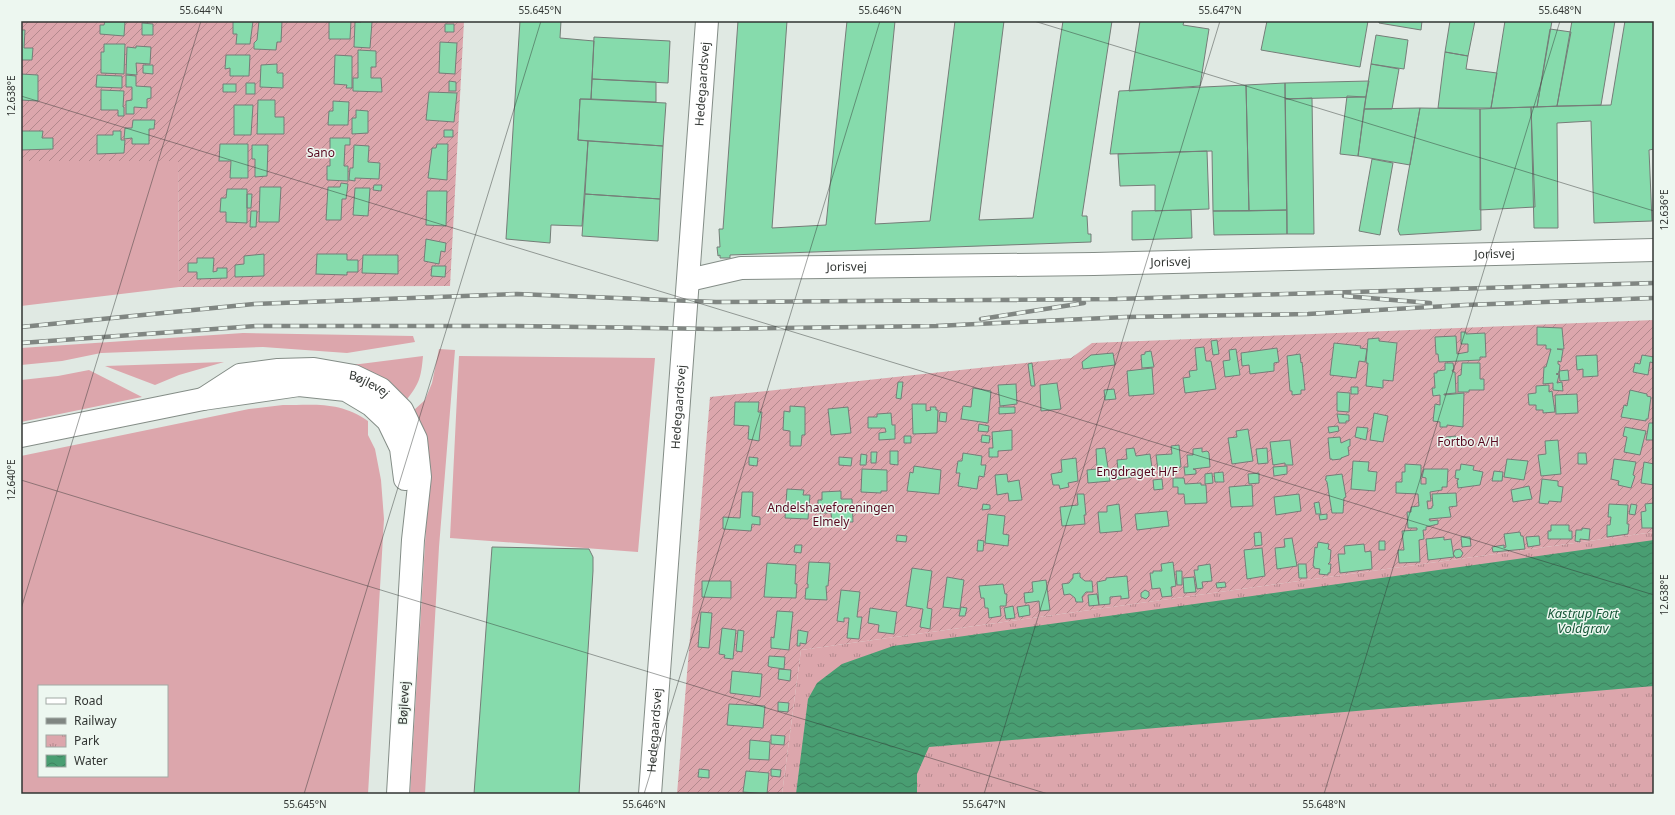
<svg xmlns="http://www.w3.org/2000/svg" width="1675" height="815" viewBox="0 0 1675 815" font-family="'Noto Sans',sans-serif">
  <style>
    .grass { fill: #dca6ac; fill-rule: evenodd }
    .park { fill: url(#park-tufts) }
    .garden { fill: url(#garden-furrows) }
    .water { fill: url(#water-waves) }
    .building { fill: #86dbac; stroke: #757d78 }
    .lines { fill: none; stroke-linecap: round; stroke-linejoin: round }
    .minor-casing { stroke: #848d87; stroke-width: 24 }
    .minor { stroke: #fff; stroke-width: 22 }
    .rail-casing { stroke: #808682; stroke-width: 4.5 }
    .rail { stroke: #edf7f0; stroke-width: 3; stroke-dasharray: 9; stroke-linecap: butt }
    .ticks { fill: none; stroke: #313532; stroke-width: 1; stroke-opacity: 0.45 }
    .labels { text-anchor: middle; stroke-width: 3; stroke-linejoin: round; paint-order: stroke }
    .street-label { font-size: 12px; fill: #313532; stroke: #edf7f0 }
    .park-label { font-size: 12px; fill: #57081f; stroke: #edf7f0 }
    .water-label { font-size: 13px; font-style: italic; fill: #175839; stroke: #edf7f0 }
    .neatline { fill: none; stroke: #313532; stroke-width: 1.5 }
    .ticks-label { font-size: 10px; text-anchor: middle; fill: #313532 }
  </style>
  <defs>
    <pattern id="park-tufts" width="24" height="20" patternUnits="userSpaceOnUse"><rect width="24" height="20" fill="#dca6ac"/><path d="M3 7l-1-3M5 7V3M7 7l1-3M15 17l-1-3M17 17v-4M19 17l1-3" fill="none" stroke="#b3888d"/></pattern>
    <pattern id="garden-furrows" width="10" height="10" patternUnits="userSpaceOnUse"><rect width="10" height="10" fill="#dca6ac"/><path d="M-1 1l2-2M0 10L10 0M9 11l2-2" fill="none" stroke="#b3888d"/></pattern>
    <pattern id="water-waves" width="16" height="10" patternUnits="userSpaceOnUse"><rect width="16" height="10" fill="#499e72"/><path d="M0 5q4-4 8 0t8 0" fill="none" stroke="#3d825e"/></pattern>
  </defs>
  <rect width="100%" height="100%" fill="#e0e9e3"/>
  <path class="grass" d="M21 161H178L179 287 21 306Z
    M243 333 413 336 415 342 347 353 263 347 101 353 62 361 21 365V348Z
    M439 349 455 350 439 547 425 794H410L427 511 413 411 425 400 432 383Z
    M423 356C421 379 419 384 405 402L337 365 360 364Z
    M459 356 655 358 638 552 450 538Z
    M224 362 179 375 155 385 105 366Z
    M89 370 142 397 21 422V380L58 376Z
    M283 405C315 405 340 401 368 421V435L375 449 381 480 384 519 368 794H21V456L249 409ZM39 686H167V776H39Z"/>
  <path class="park" d="M1654 532V794H782L801 650Z"/>
  <path class="garden" d="M21 21H464L450 286 179 287 178 161H21Z
    M1654 320V532L801 650 782 794H677L710 397 1071 358 1092 343Z"/>
  <path class="water" d="M1654 540V686L929 747 917 774V794H796L808 699 817 683 842 664 893 646Z"/>
  <path class="building" d="M105 21H125L124 36 100 34V25H104Z
    M233 21H253L250 44H236L237 34H233Z
    M259 21H282L281 42H277L276 50 254 49V43L257 40Z
    M329 21H351L350 39H329Z
    M361 21H376L372 22 370 48 354 47 355 22H361Z
    M520 21H561L560 38 594 41 591 99H580L578 140 588 141 582 226 551 225 550 243 506 239Z
    M738 21H787L772 228 826 225 847 21H895L875 224 930 221 955 21H1004L979 220 1033 218 1063 21H1112L1082 216H1087L1088 234H1091V242L730 255V258H720V255L718 256 717 247H720L719 229H723Z
    M1140 21H1184L1183 25 1209 29 1200 86 1129 91Z
    M1267 21H1368L1360 67 1261 50Z
    M1379 21H1422L1421 30 1379 23Z
    M1450 21H1475L1468 56 1445 52Z
    M1505 21H1552L1537 107 1491 108Z
    M1572 21H1615L1601 105 1557 106Z
    M1625 21H1654V149L1649 150 1652 221 1594 223 1591 121 1557 123 1558 228H1534L1531 107 1611 105Z
    M142 23 153 24V35H142Z
    M445 24H454V32H445Z
    M1550 29 1571 32 1557 106 1537 107Z
    M21 30H25L24 48H33L32 60H21Z
    M1376 35 1408 40 1404 69 1371 64Z
    M594 37 670 41 668 83 592 79Z
    M440 42 457 43 455 74 439 73Z
    M104 44H125L124 74 101 73V52H104Z
    M136 46 151 47 150 64 136 63 137 75 126 74 127 47 136 48Z
    M358 50 376 51V67H371V78H381L382 92 353 91V78H358Z
    M1445 52 1468 56 1466 69 1497 73 1491 108H1438Z
    M226 55H250L249 76H230V68L225 69Z
    M335 55 352 56V88H346L347 85 334 84Z
    M277 64V73H283V88L260 87 261 65Z
    M1371 64 1399 69 1392 109H1364Z
    M143 65H153V74L143 73Z
    M21 74 38 75V101L21 100Z
    M97 75 122 76V88L96 87Z
    M126 75 136 76V86L151 87V98L147 99V108L134 107V114H126V101L132 100V87H126Z
    M592 79 656 82V102L591 99Z
    M449 81 456 82V91H449Z
    M1369 81 1366 97 1285 99V83Z
    M246 83H255V94H246Z
    M1285 83 1287 210 1249 211 1246 85Z
    M223 84H236V92H223Z
    M1246 85 1249 211H1213L1212 151 1110 154 1119 91Z
    M101 90 124 91 123 107H124V116H118V110H101Z
    M429 92 457 93 454 122 426 120Z
    M1347 96 1366 97 1358 156 1340 154Z
    M1312 98 1314 234H1287L1285 99Z
    M580 99 666 103 663 146 578 140Z
    M258 100H275V117H284V134H257Z
    M333 101 349 102 348 125H328L329 111H333Z
    M234 105H253L251 135H234Z
    M1531 107 1535 207 1480 210V109Z
    M1420 108 1480 109 1481 230 1400 235 1398 230Z
    M1420 108 1410 165 1358 156 1364 109Z
    M356 110 368 111V133L352 134V118H356Z
    M133 120H155L154 129H149V144H132V138L124 139 125 128H132Z
    M444 130H453V137H444Z
    M21 131H43L42 138H53V149L21 150Z
    M113 131H121V140H125L124 153 97 154V135H113Z
    M330 138H350V145H345L344 166H348V181L327 180V166H330Z
    M588 141 663 146 660 199 585 194Z
    M220 144H248V178H230L231 161H219Z
    M437 144H448L447 180 428 178 432 148H436Z
    M252 145H268L267 176 255 177V159H252Z
    M354 145 369 146 368 162 380 163 379 179 355 178V181L349 180 350 168H353Z
    M1207 151 1209 209 1155 211V185L1120 186 1118 154Z
    M1372 159 1393 163 1380 235 1359 231Z
    M341 183 348 184 346 199H342L341 220H326L328 187H340Z
    M374 185H382L381 191 373 190Z
    M260 187H281L279 222H259Z
    M355 188H370L368 216 353 215Z
    M227 189H247V223L226 222V212H220L221 198H226Z
    M427 191H447L446 226 426 225Z
    M247 194H252L251 208H247Z
    M585 194 660 199 658 241 582 236Z
    M1191 210 1192 238 1132 240V211Z
    M1287 210V234L1214 235 1213 211Z
    M251 211H257L256 227H250Z
    M426 239 446 243 445 252 441 251 439 264 424 261Z
    M264 254V276L235 277V265L244 264V256Z
    M317 254H347V260H358V272H347V275L316 274Z
    M363 255H398V274L362 273Z
    M197 258H214L213 272 217 271V268H227V278L197 279V272H188V263H197Z
    M432 266H446L445 277 431 276Z
    M1537 327 1562 328 1564 349H1557L1563 350 1561 362 1558 361V364L1560 365 1559 373 1556 374 1559 375 1557 383 1562 382 1563 391 1553 390V383L1543 384 1544 367H1546L1551 349H1546V345H1537Z
    M1461 332H1466V334L1485 333 1486 357H1480V360L1439 362 1438 354H1436L1435 337 1456 336 1457 354 1468 352V344H1461Z
    M1379 338V341L1397 343 1393 381 1383 380V388L1366 386 1368 363H1366L1368 339Z
    M1217 340 1219 354 1213 355 1211 341Z
    M1334 343 1361 346 1360 348 1367 349 1365 362 1359 361 1356 378 1330 375Z
    M1204 347 1206 361H1211L1216 389 1185 393 1183 378 1190 377 1189 371 1197 370 1195 348Z
    M1277 348 1279 362 1274 363V371L1250 374 1249 365 1242 366 1241 353Z
    M1236 349 1240 375 1225 377 1223 361 1230 360 1229 350Z
    M1151 351 1154 367 1142 368 1141 355 1145 354V352Z
    M1113 353 1115 365 1083 369 1082 362 1091 355Z
    M1300 354 1301 363 1302 362 1305 390H1301V394L1292 395V391H1290L1287 356Z
    M1597 355 1598 376 1583 377V369L1577 370 1576 356Z
    M1642 355 1654 357V363L1650 362 1648 375 1633 372 1635 363 1640 364Z
    M1032 363 1035 386H1031L1028 364Z
    M1445 363H1453L1454 370H1452L1453 372H1455L1456 393 1444 394V395L1464 393 1463 427 1447 425V427H1440V422L1433 421 1435 404 1440 405V395L1433 396 1432 388H1435L1434 373H1437V371L1445 370Z
    M1462 363H1480V379H1484V390H1469V392H1458V376L1461 375Z
    M1152 368 1154 394 1129 396 1127 371Z
    M1568 370 1569 380 1560 381 1559 371Z
    M898 382H903L901 399 896 398Z
    M1057 383 1061 409 1041 411 1040 385Z
    M1016 384 1017 404 1000 406 998 385Z
    M1549 385V392L1552 391 1555 412 1543 413V410H1536V405H1529L1528 394 1536 393V386Z
    M1351 387H1358V394H1351Z
    M973 388 991 391 988 423 961 419 963 406 971 407Z
    M1114 389 1116 399 1105 400 1104 390Z
    M1630 390 1647 394V396L1651 397 1648 419H1646V421L1621 417 1624 405 1627 406Z
    M1337 392 1350 393 1349 412 1337 411Z
    M1577 394 1578 413 1556 414 1555 395Z
    M735 402H759L758 412H762L759 441 748 439 749 426 734 425Z
    M912 404H926V411L931 410 930 407H936V410H938L937 433 913 434Z
    M790 406 805 407V435H802L801 446H790V431L783 430 784 411 790 412Z
    M848 407 851 433 831 435 828 409Z
    M999 407H1015V413L999 414Z
    M940 412 947 413 946 422 939 421Z
    M891 413 892 425H895V439L879 440V433L886 432 885 428H868V417H877V414Z
    M1374 413 1388 416 1383 442 1370 440Z
    M1337 414 1349 415V421H1346V423H1339Z
    M1654 421V440H1646L1649 423H1653Z
    M979 424 989 426 988 432 978 431Z
    M1338 426 1339 431 1329 433 1328 427Z
    M1357 427 1368 428 1366 440 1355 437Z
    M1625 427 1646 431 1640 455 1624 452 1627 437 1623 436Z
    M1248 429 1253 461 1232 464 1228 438 1237 437 1236 431Z
    M1012 430V450L998 451V457H989V448H993L992 432Z
    M982 435 990 436 989 443 981 442Z
    M904 436H911V443H904Z
    M1456 436 1457 441 1447 442 1446 437Z
    M1340 437 1341 443 1350 439V446L1348 447 1349 455 1341 458V459L1332 460V459H1330L1328 438Z
    M1290 440 1293 465H1285V463L1273 465 1270 442Z
    M1558 440 1561 474 1541 476 1538 455 1546 454 1545 441Z
    M1179 445 1181 467 1158 470 1156 455 1172 454 1171 446Z
    M1105 448 1110 481 1088 483 1087 470 1097 469 1096 449Z
    M1134 448 1136 456 1150 454 1153 474 1114 480 1113 471H1118L1117 460 1127 459 1126 449Z
    M1202 448V452L1207 451 1209 453 1210 467 1193 469 1196 470V474L1185 475 1184 467H1188L1187 455H1193V449Z
    M1267 448 1268 463 1258 464 1256 449Z
    M890 451H898V465L890 464Z
    M871 452H877L876 463H871Z
    M963 453 982 456 981 465H986L984 477 979 476 977 489 958 486 960 473H956L958 461H962Z
    M1578 453H1586L1587 464H1578Z
    M861 454 867 455 866 465H860Z
    M749 457 758 458 757 466 749 465Z
    M839 457 852 458 851 466 839 465Z
    M1076 458 1078 481 1068 483 1069 487 1060 489 1059 485H1053L1051 474 1062 472 1061 460Z
    M1507 459 1528 461 1524 480 1504 477Z
    M1614 459 1636 462 1633 475 1635 476 1631 488 1618 485 1619 481 1611 479Z
    M1353 461 1369 462 1368 471 1377 472 1375 491 1351 489Z
    M1644 462 1654 464V485L1641 483Z
    M1405 464 1421 465V484H1426V478L1422 477 1424 469H1448L1447 487H1442V490L1430 492 1431 501H1427L1428 509 1432 508V506H1433L1432 494 1456 493 1457 506 1449 507 1451 517 1429 519 1430 521 1438 520V524L1426 527V530H1423L1424 539 1419 540 1420 562 1399 563 1398 550H1404L1402 531 1417 530V528H1408L1407 512H1411V507L1419 506 1418 494 1396 493V482H1402V472H1405Z
    M1461 464 1474 466 1473 470 1483 472 1480 485 1458 488 1457 480 1459 479 1455 478 1456 470H1460Z
    M914 466 941 470 939 494 907 491 910 472 913 473Z
    M1287 466V474L1274 476 1273 467Z
    M862 469 887 470V491H881V493L861 492Z
    M1494 471 1503 472 1502 481H1492Z
    M1223 472 1224 482H1215L1214 473Z
    M1212 473 1213 483 1205 484V474Z
    M1259 473V483L1249 484 1248 474Z
    M1007 474 1008 482 1019 480 1022 500 1009 501 1008 493 997 495 995 475Z
    M1342 474 1346 497 1344 498 1343 513H1332L1327 482 1325 479H1326V476Z
    M1173 478H1184L1185 484 1201 483V485H1206L1207 503 1185 504 1184 494H1178V487H1173Z
    M1162 479 1163 489 1154 490 1153 480Z
    M1542 479 1558 481V486L1563 487 1561 502 1549 501 1548 504 1539 503Z
    M1252 485 1253 506 1231 507 1229 487Z
    M1529 486 1532 499 1513 502 1511 490Z
    M787 489 804 490 803 495H810L808 519 785 518Z
    M841 491V499H852L853 522H832L831 513H818V500H822V492Z
    M742 492H753L752 516 760 517V525L752 524 751 531 723 529V517L740 518Z
    M1077 494H1084L1086 515H1084L1085 524 1062 526 1060 507 1078 505Z
    M1299 494 1301 511 1276 515 1274 497Z
    M1319 502 1321 514H1316L1314 503Z
    M1654 503V531L1653 528H1642L1641 512 1646 511 1645 504Z
    M983 504 990 505V509L982 510Z
    M1119 504 1122 531 1100 533 1098 512H1107V506Z
    M1609 504 1628 505 1627 524H1629L1628 534 1607 537V525H1610L1611 517H1608Z
    M1631 504 1637 505 1635 515 1629 514Z
    M1167 511 1169 526 1137 530 1135 514Z
    M988 514 1005 516 1003 534 1009 535 1008 546 985 543Z
    M1327 514V519L1320 520 1319 515Z
    M1551 525H1569V531H1572V539H1548V531H1551Z
    M1582 528 1590 529 1589 540 1580 539V542L1575 541 1576 530H1582Z
    M1261 532 1262 545 1255 546 1254 533Z
    M1520 532 1521 536H1523L1525 549 1493 552 1492 547 1504 545V548L1506 547 1504 534Z
    M897 535 907 536 906 542 896 541Z
    M1539 536 1540 545 1528 547 1526 537Z
    M1444 537V540L1451 539 1454 557 1428 560 1426 539Z
    M1461 537H1470L1471 546 1462 547Z
    M1292 538 1297 566 1277 569 1275 548 1285 547 1284 539Z
    M978 540 984 541 983 551H977Z
    M1379 541H1385V550H1379Z
    M1318 542 1329 544 1328 549 1331 550 1330 562 1328 564H1331L1330 573H1328V575L1319 574 1320 569 1314 568V566H1313L1315 547 1317 548Z
    M1364 544 1365 552 1371 551 1372 569 1340 573 1338 554H1345L1344 546Z
    M795 545H802L801 553 794 552Z
    M492 547 589 549 593 557V571L579 794H474Z
    M1262 548 1265 576 1247 579 1244 550Z
    M1460 549 1463 553 1461 557 1456 558 1453 554 1455 550Z
    M809 562 830 563 828 586H826L827 600 805 599 806 588H808V584H807Z
    M1173 562 1176 586 1171 587 1172 596 1162 597 1160 588 1152 589 1150 573H1153V571H1162L1161 564Z
    M767 563 796 565 795 584H797L796 598 764 597Z
    M1210 564 1212 581 1202 582 1203 588 1197 589 1194 570H1198V566Z
    M1298 564H1306L1307 578H1299Z
    M912 568 932 571 927 608 932 609 930 629 920 627 923 609 906 606Z
    M1176 571H1182V585H1177Z
    M1080 573V577L1085 581H1092L1093 592H1086L1082 597 1083 602H1076L1075 598 1070 594 1064 595 1062 584 1069 583 1073 578V574Z
    M1127 576 1129 598 1121 599V596L1110 597V604L1099 605 1097 582 1106 580V578Z
    M947 577 964 580 960 609 943 607Z
    M1194 577 1196 592 1184 593 1183 578Z
    M1046 580 1050 610 1040 611 1039 601 1025 603 1024 593 1033 592 1032 582Z
    M702 581H731V598L702 597Z
    M1225 582 1226 587 1217 588 1216 583Z
    M1003 584 1005 594H1007L1006 606H1000L1001 616 989 618 988 608H985L984 598H981L979 586Z
    M841 590 860 592 857 617H862L859 639 847 638 849 618H844V622L837 621Z
    M1145 590 1149 592V596L1146 599 1141 597V593Z
    M1097 594 1099 605 1089 606 1088 595Z
    M1029 605 1030 615 1019 617 1017 607Z
    M1013 606 1015 618 1006 619 1004 608Z
    M961 607 967 608 965 616H959Z
    M870 608 897 612 894 634 878 632 879 625 868 623Z
    M777 611 793 612 789 650 771 648V637L774 638Z
    M701 612 712 613 709 648 698 647Z
    M722 628 736 630 733 659 724 658 725 655 719 654Z
    M738 630 744 631 742 652 736 651Z
    M798 630 808 632 806 644 800 643V646H797Z
    M769 656 785 657 784 669 770 667 768 666Z
    M779 669 791 670 790 681 778 679Z
    M732 671 762 674 760 697 730 693Z
    M778 702 789 703 788 712 778 711Z
    M729 704 765 706 763 728 727 725Z
    M771 735 785 736 784 745 771 744Z
    M750 740 770 742 769 760 749 759Z
    M699 769 709 770V778L698 777Z
    M771 769 781 770 780 777 771 776Z
    M746 771 769 773 767 794 743 792Z"/>
  <g class="lines">
    <defs>
      <g id="minor">
        <path id="s1" d="M689 280 741 268 1094 264 1654 250"/>
        <path id="s2" d="M203 399 240 375 278 370 314 369 354 376 381 389 402 410 416 439 420 477 413 540 398 794"/>
        <path d="M21 436 203 399 299 385 346 390 371 405 388 421 401 448 405 479"/>
        <path id="s3" d="M650 794 707 21"/>
      </g>
    </defs>
    <use href="#minor" class="minor-casing"/>
    <use href="#minor" class="minor"/>
    <defs>
      <path id="rail" d="M1344 296 1430 303
        M981 319 1084 303
        M21 327 254 304 517 294 716 302 1116 299 1654 283
        M21 343 256 326H515L716 329 936 326 1126 317 1308 314 1465 305 1654 298"/>
    </defs>
    <use href="#rail" class="rail-casing"/>
    <use href="#rail" class="rail"/>
  </g>
  <path class="ticks" d="M1034 21 1654 211M21 96 1654 595M21 480 1048 794M21 609 201 21M304 794 541 21M644 794 880 21M984 794 1220 21M1324 794 1560 21"/>
  <g class="labels">
    <g class="street-label">
      <text dy="4" stroke="none"><textPath href="#s3" startOffset="712">Hedegaardsvej</textPath></text>
      <text dy="4" stroke="none"><textPath href="#s1" startOffset="807">Jorisvej</textPath></text>
      <text dy="4" stroke="none"><textPath href="#s1" startOffset="483">Jorisvej</textPath></text>
      <text dy="4" stroke="none"><textPath href="#s1" startOffset="159">Jorisvej</textPath></text>
      <text dy="4" stroke="none"><textPath href="#s2" startOffset="176">Bøjlevej</textPath></text>
      <text dy="4" stroke="none"><textPath href="#s3" startOffset="388">Hedegaardsvej</textPath></text>
      <text transform="translate(404 703) rotate(-87)" y="4">Bøjlevej</text>
      <text dy="4" stroke="none"><textPath href="#s3" startOffset="64">Hedegaardsvej</textPath></text>
    </g>
    <g class="park-label">
      <text x="321" y="157">Sano</text>
      <text x="1468" y="446">Fortbo A/H</text>
      <text x="1137" y="476">Engdraget H/F</text>
      <text x="831" y="512">Andelshaveforeningen<tspan x="831" dy="14">Elmely</tspan></text>
    </g>
    <g class="water-label">
      <text x="1583" y="618">Kastrup Fort<tspan x="1583" dy="15">Voldgrav</tspan></text>
    </g>
  </g>
  <rect width="1675" height="815" fill="none" stroke="#edf7f0" stroke-width="44"/>
  <rect x="38" y="685" width="130" height="92" fill="#edf7f0" stroke="#a2a9a4"/>
  <rect x="46" y="698" width="20" height="6" fill="#ffffff" stroke="#a2a9a4"/>
  <text x="74" y="705" font-size="12" fill="#313532">Road</text>
  <rect x="46" y="718" width="20" height="6" fill="#808682" stroke="#a2a9a4"/>
  <text x="74" y="725" font-size="12" fill="#313532">Railway</text>
  <rect x="46" y="735" width="20" height="12" fill="url(#park-tufts)" stroke="#a2a9a4"/>
  <text x="74" y="745" font-size="12" fill="#313532">Park</text>
  <rect x="46" y="755" width="20" height="12" fill="url(#water-waves)" stroke="#a2a9a4"/>
  <text x="74" y="765" font-size="12" fill="#313532">Water</text>
  <rect x="22" y="22" width="1631" height="771" class="neatline"/>
  <g class="ticks-label">
    <text x="201" y="14">55.644°N</text>
    <text x="540" y="14">55.645°N</text>
    <text x="880" y="14">55.646°N</text>
    <text x="1220" y="14">55.647°N</text>
    <text x="1560" y="14">55.648°N</text>
    <text transform="translate(11 96) rotate(-90)" y="4">12.638°E</text>
    <text transform="translate(1664 210) rotate(-90)" y="4">12.636°E</text>
    <text transform="translate(11 480) rotate(-90)" y="4">12.640°E</text>
    <text transform="translate(1664 595) rotate(-90)" y="4">12.638°E</text>
    <text x="305" y="808">55.645°N</text>
    <text x="644" y="808">55.646°N</text>
    <text x="984" y="808">55.647°N</text>
    <text x="1324" y="808">55.648°N</text>
  </g>
</svg>
